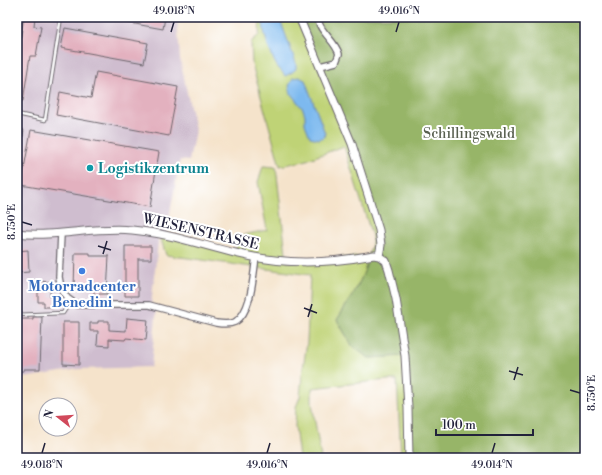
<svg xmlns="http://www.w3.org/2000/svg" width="602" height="475" viewBox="0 0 602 475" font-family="'Libre Bodoni',serif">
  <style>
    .industrial { fill: #cfbdcf }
    .green { fill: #bfd376; stroke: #707a58 }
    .forest { fill: #97b567; stroke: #5c6c51 }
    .water { fill: #7db9ef; stroke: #506e95 }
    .building { fill: #e3b1bf }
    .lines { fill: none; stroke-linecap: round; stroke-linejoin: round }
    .service-casing { stroke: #6c666d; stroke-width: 4.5 }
    .minor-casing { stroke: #6c666d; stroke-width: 8 }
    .tertiary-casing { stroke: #6c666d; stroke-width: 9 }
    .service { stroke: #fff; stroke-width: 2.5 }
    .minor { stroke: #fff; stroke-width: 5.5 }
    .tertiary { stroke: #fff; stroke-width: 7 }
    .ticks { fill: none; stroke: #22223b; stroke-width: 1.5 }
    .culture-dot { fill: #0f9aa8; stroke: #fff; stroke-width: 1.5 }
    .shop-dot { fill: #3f7fe0; stroke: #fff; stroke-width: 1.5 }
    .labels { text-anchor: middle; stroke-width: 4; stroke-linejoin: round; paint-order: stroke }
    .park-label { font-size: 14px; fill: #596050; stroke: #fff }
    .culture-label { font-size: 14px; font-weight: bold; fill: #0d838f; stroke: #fff; text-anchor: start }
    .street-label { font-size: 14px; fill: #22223b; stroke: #fff }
    .shop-label { font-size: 14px; font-weight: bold; fill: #366cbe; stroke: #fff }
    .neatline { fill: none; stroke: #22223b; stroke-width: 1.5 }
    .ticks-label { font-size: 10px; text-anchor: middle; fill: #22223b }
  </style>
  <rect width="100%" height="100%" fill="#fff"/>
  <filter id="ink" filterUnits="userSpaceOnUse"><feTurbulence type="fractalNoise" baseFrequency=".025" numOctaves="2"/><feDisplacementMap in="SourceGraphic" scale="8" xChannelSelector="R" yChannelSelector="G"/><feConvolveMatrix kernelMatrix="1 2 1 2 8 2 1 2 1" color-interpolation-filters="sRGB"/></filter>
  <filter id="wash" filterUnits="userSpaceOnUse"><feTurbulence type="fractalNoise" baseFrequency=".012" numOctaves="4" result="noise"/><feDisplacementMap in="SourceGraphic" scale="16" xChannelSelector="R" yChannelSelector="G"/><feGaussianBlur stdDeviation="0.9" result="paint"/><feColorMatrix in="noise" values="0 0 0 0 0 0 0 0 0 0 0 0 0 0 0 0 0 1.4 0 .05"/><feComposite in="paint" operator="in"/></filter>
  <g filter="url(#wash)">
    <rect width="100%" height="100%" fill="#f5e3cb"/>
    <path class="industrial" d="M17 17H177L180 59 195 130 189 161 180 160 166 234 159 233 151 306H157L151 367 79 369 17 379Z"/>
    <path class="green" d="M260 17H296L352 144 379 230V256H368C365 279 349 300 337 320L353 347 369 358 405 356 409 458H401L397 380H387L312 388V403L321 458H299L295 426 296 407 300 397 302 375 307 342 310 275 166 255 159 233 235 253 238 236 267 230 258 182 263 166 276 167 287 262 368 256 372 244V236L344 146 304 161 280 166 252 64 251 42 259 35Z"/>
    <path class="forest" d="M301 17H585V458H409L405 356 369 358 353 347 337 320C349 300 365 279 368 256L374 255 381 245 352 144Z"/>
    <path class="water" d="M264 17H277L282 25 296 63V69L291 73 285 76C283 72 279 69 277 66 271 56 260 27 264 17Z
      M299 77 305 80 325 133 324 137 319 139 310 137 305 124V115L303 109 291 94 289 86 293 78Z"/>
    <g id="blocks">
      <path class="building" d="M24 17H35L34 26 41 27 36 56H30L23 101 17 100V60Z
        M113 17H165L163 29 113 20Z
        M65 28 148 43 144 63 61 48Z
        M96 72 178 87 169 136 56 115 60 92 91 98Z
        M31 130 159 152 150 207 21 185Z
        M125 246H151V259H138V296H125Z
        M28 250 29 272 17 273V251Z
        M75 253H90V256H109L107 294H94V288H74Z
        M38 281 50 282V297H56V307H44V302H38Z
        M33 317H42L40 369H24V371H17V319H33Z
        M127 318 148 320 146 340 126 338 125 340 109 339V346L97 345 98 331H90V323H98V321H109V330L126 331Z
        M63 322H79V365L63 364Z"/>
    </g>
  </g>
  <g filter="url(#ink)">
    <use href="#blocks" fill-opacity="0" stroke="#6c666d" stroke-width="1"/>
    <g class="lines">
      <defs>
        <path id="service" d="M17 114 45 120 61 17
          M17 163 22 131
          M17 315 63 313 70 302"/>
        <path id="minor" d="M316 17C318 21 320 26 322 29 328 38 336 44 339 54L336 62 320 66
          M61 234 59 277 61 288 67 298 77 305H149L216 323C222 324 229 325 235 322 252 312 253 276 256 257"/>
        <path id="tertiary" d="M299 17 352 144 379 230 381 245 379 256
          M17 233C56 238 94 226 132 230 168 233 201 245 235 253 284 265 325 264 374 255L379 256
          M379 256 386 261 389 270 396 299 405 356 408 408 409 458"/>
      </defs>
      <use href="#service" class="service-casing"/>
      <use href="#minor" class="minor-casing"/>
      <use href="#tertiary" class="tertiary-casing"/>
      <use href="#service" class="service"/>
      <use href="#minor" class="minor"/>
      <use href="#tertiary" class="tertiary"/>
    </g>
  </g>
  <path class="ticks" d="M171 32 174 22M396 32 399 22M22 222 32 225M98 246 111 250M103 254 107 241M304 308 317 313M308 317 312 304M509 371 523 375M514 380 518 367M570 390 580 393M42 453 45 443M267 453 270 443M492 453 495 443"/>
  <circle class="culture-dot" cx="90" cy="168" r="4"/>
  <circle class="shop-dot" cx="82" cy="271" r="4"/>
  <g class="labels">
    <g class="park-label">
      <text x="469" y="138">Schillingswald</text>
    </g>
    <g class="culture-label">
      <text x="98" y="173">Logistikzentrum</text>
    </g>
    <g class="street-label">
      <text transform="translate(201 231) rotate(13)" y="5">WIESENSTRASSE</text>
    </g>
    <g class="shop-label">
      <text x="82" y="291">Motorradcenter<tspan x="82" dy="16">Benedini</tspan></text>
    </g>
  </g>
  <rect width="602" height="475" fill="none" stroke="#fff" stroke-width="44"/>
  <g transform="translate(58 417) rotate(287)"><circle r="19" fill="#ffffff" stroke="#a7a7b1"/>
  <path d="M0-3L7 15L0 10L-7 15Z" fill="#d1495b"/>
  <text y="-6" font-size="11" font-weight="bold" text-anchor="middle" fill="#22223b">N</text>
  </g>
  <path d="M436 429v6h97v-6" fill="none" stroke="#22223b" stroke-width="2"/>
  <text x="442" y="429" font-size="12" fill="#22223b" stroke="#ffffff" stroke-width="3" paint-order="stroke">100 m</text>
  <rect x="22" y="22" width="558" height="431" class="neatline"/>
  <g class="ticks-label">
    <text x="174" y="14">49.018°N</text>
    <text x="399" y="14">49.016°N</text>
    <text transform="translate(11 222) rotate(-90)" y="4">8.750°E</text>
    <text transform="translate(591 393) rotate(-90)" y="4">8.750°E</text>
    <text x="42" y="468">49.018°N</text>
    <text x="267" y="468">49.016°N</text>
    <text x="492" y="468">49.014°N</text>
  </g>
</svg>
